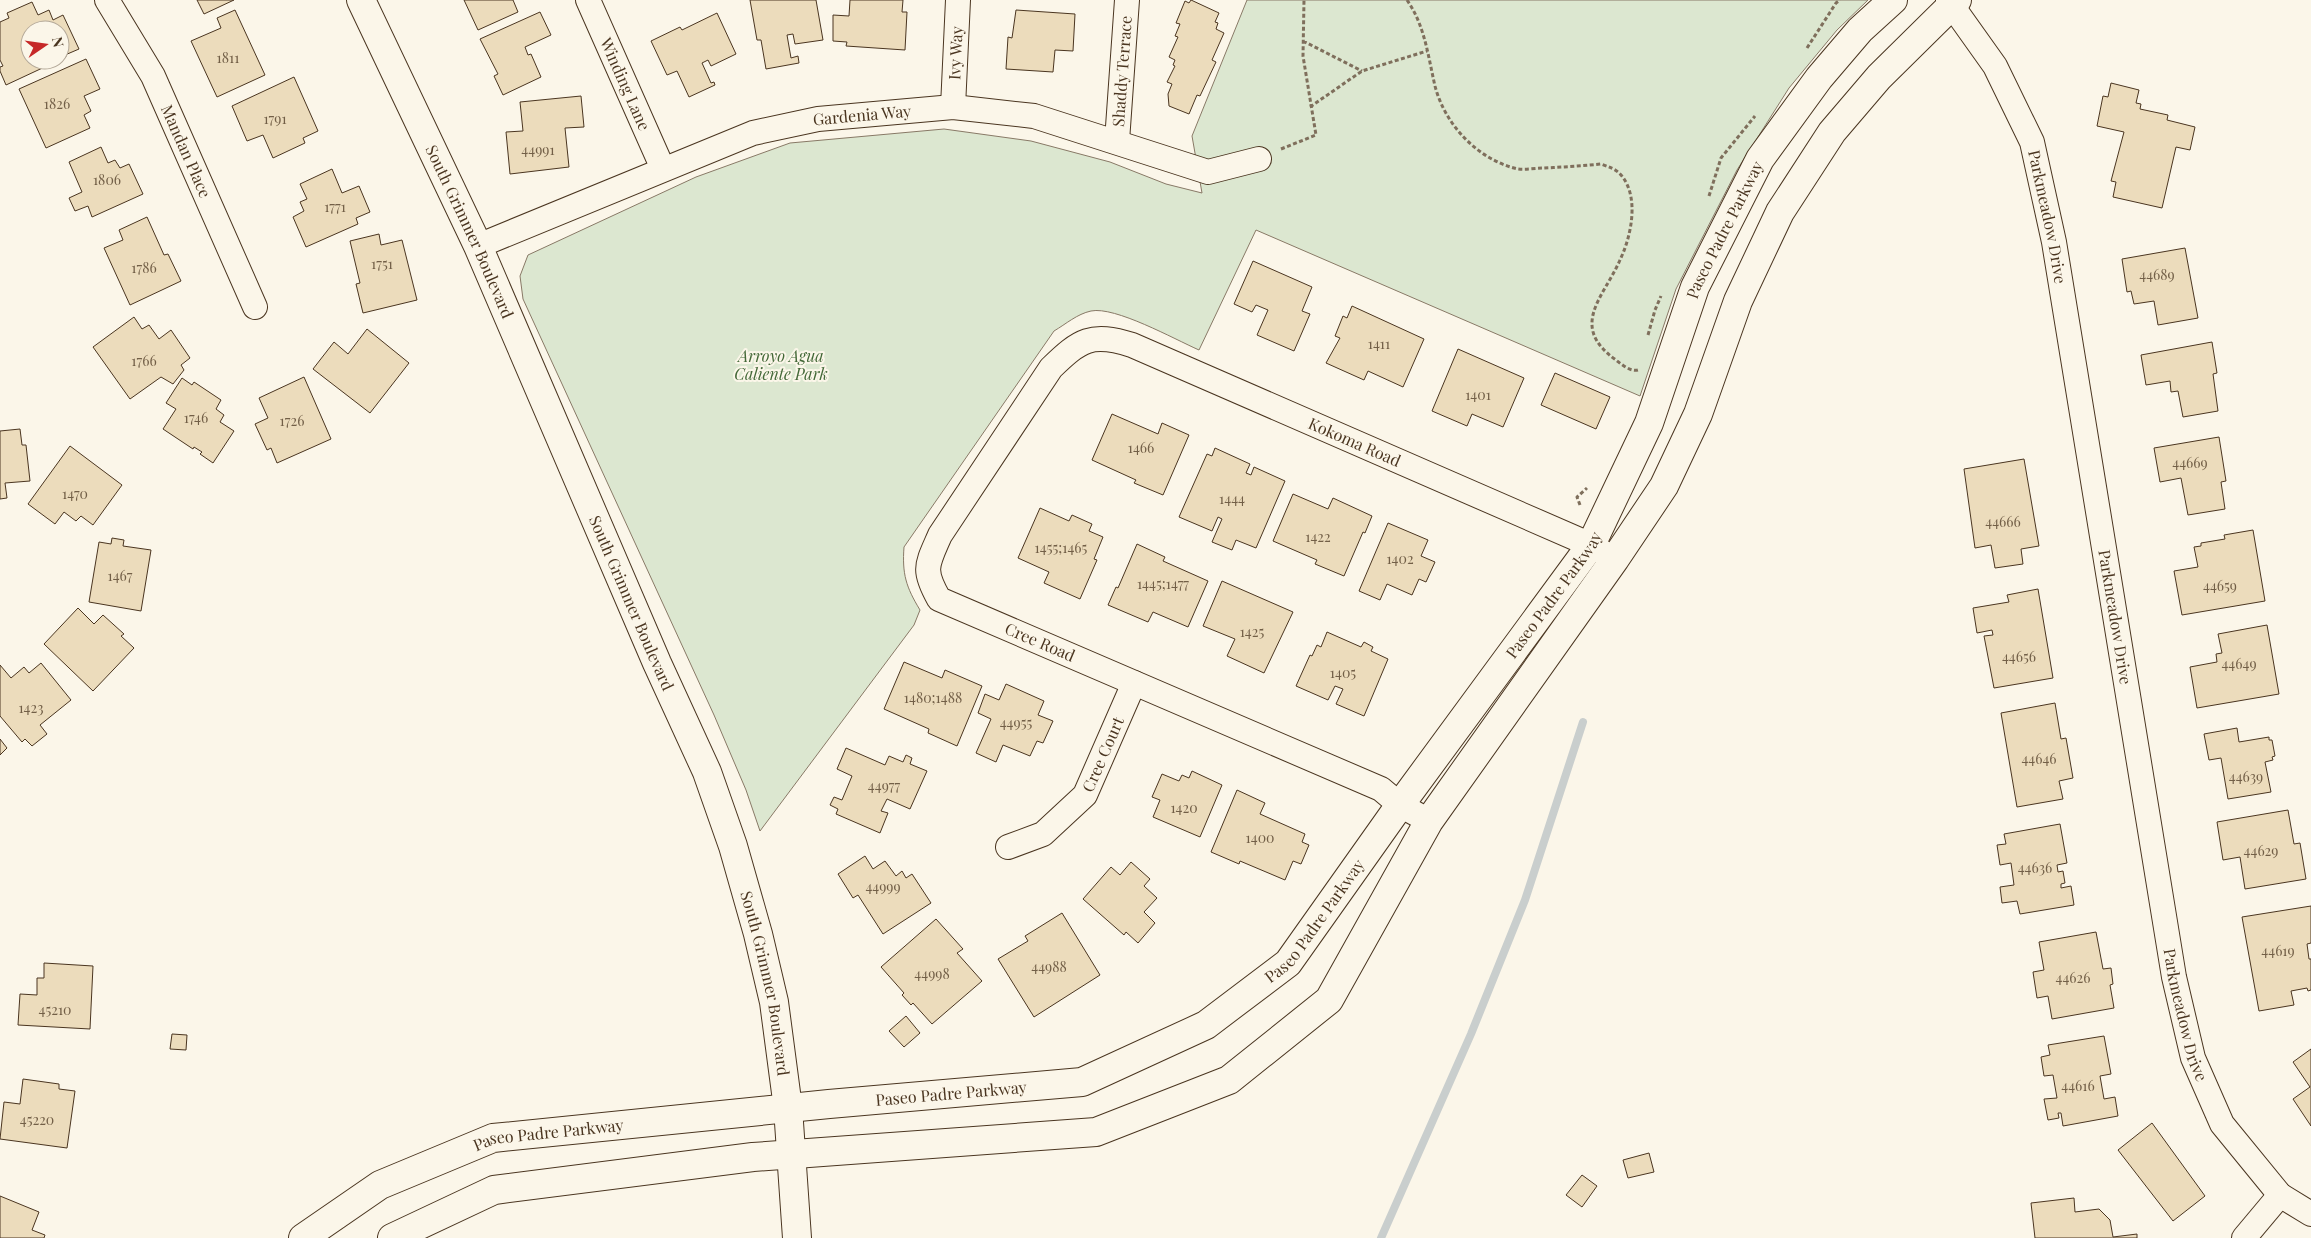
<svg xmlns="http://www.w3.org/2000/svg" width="2311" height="1238" viewBox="0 0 2311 1238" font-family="'Playfair Display',serif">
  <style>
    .green { fill: #dce7d0; stroke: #887966 }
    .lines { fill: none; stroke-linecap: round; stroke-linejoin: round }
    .stream { stroke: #c9cecd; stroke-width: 8 }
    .building { fill: #ecdcbc; stroke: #4a3520; fill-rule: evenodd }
    .minor-casing { stroke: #4a3520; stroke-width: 26 }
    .tertiary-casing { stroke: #4a3520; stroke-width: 30 }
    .secondary-casing { stroke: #4a3520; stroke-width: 30 }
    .path { stroke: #7f6f5c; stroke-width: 3; stroke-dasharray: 4 2.5; stroke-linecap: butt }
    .minor { stroke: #fbf6e9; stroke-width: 24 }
    .tertiary { stroke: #fbf6e9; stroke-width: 28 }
    .secondary { stroke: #fbf6e9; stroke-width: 28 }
    .labels { text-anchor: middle; stroke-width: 4; stroke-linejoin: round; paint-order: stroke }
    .number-label { font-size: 14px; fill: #725f47 }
    .street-label { font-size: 16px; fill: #4a3520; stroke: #fbf6e9 }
    .park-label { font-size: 16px; font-style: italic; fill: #436837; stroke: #fbf6e9 }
  </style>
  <rect width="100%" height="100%" fill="#fbf6e9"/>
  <path class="green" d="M1247 0H1868L1837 30 1789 88 1737 170 1676 289 1640 396 1256 230 1199 350C1174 339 1115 306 1091 311 1077 314 1066 324 1054 331L904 547C902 574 906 587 920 610L914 625 760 831 746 790 714 715 523 299 520 276 528 255 696 177 790 143 944 129 1031 141 1110 162 1166 184 1202 193 1192 136Z"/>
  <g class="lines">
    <path class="stream" d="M1381 1238 1471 1034 1525 900 1583 722"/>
  </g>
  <path class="building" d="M197 0H234L204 14Z
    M464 0H513L518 12 478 30Z
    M750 0H816L823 40 795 44 793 34 787 35 791 58 798 56 799 63 766 69 761 40H757Z
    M850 0H903L902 12H907L905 50 846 46 847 42 833 41V15L849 16Z
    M1191 0 1219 13 1215 22 1218 23 1216 29 1224 33 1212 60 1216 62 1200 96 1197 95 1189 114 1169 106 1168 94 1172 84 1167 82 1175 66 1173 65 1175 60 1169 57 1178 37 1175 36 1180 24 1176 23 1185 1 1189 3Z
    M32 2 38 15 49 10 53 20 63 15 79 49 65 55 66 57 6 85 0 71V67L3 66 0 60V22L9 18 7 13ZM30 30H60V60H30Z
    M235 10 265 75 217 97 191 41 221 28 217 18Z
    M1016 10 1075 14 1073 51 1055 50 1053 72 1006 69 1008 37 1012 38Z
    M540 12 551 35 525 47 528 55 531 54 541 77 503 95 494 76 498 74 480 39Z
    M717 13 736 54 711 66 708 60 702 63 711 83 714 82 715 85 689 97 677 71 667 75 651 41 680 27 682 30Z
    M86 59 100 89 84 96 91 111 84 115 90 128 46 148 19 89Z
    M294 77 318 131 303 138 305 143 273 158 263 135 247 141 232 106Z
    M2111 83 2139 90 2136 103 2141 104 2140 109 2168 115 2167 120 2195 127 2190 150 2176 147 2162 208 2113 197 2116 182 2111 181 2124 132 2097 126 2103 96 2108 97Z
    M581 96 584 127 565 128 569 167 510 174 506 132 523 131 520 102Z
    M101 147 108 163 115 160 120 168 129 164 143 194 92 217 88 206 75 211 69 198 82 192 69 162Z
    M332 169 342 193 359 186 370 212 356 218 358 224 306 247 293 217 304 211 300 202 307 199 300 184Z
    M147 217 164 255 168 254 181 281 130 305 104 248 123 240 119 230Z
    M379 234 381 245 402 240 417 300 363 313 356 284 360 283 350 241Z
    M2185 248 2198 318 2158 325 2154 301 2134 304 2131 291 2127 292 2122 259Z
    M1253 261 1312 287 1302 311 1310 314 1294 351 1257 335 1268 310 1256 305 1252 312 1234 304Z
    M1352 306 1424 339 1403 387 1368 371 1364 380 1326 363 1340 338 1335 336 1343 316 1347 318Z
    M134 317 142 329 149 325 159 339 171 330 190 358 181 365 184 370 173 384 161 377 130 399 93 347Z
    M367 329 409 363 370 413 313 369 334 342 348 354Z
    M2212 342 2217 373 2213 374 2218 411 2183 417 2178 391 2171 392 2170 381 2146 385 2141 355Z
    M1458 349 1524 378 1503 427 1472 414 1467 426 1432 411Z
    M1555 373 1610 397 1596 429 1541 405Z
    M304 377 331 439 277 463 271 448 267 450 255 424 268 418 259 398Z
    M182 378 192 385 194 382 221 400 216 409 224 415 220 422 234 431 213 463 200 454 202 452 194 447 193 449 163 429 176 409 166 403Z
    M1112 414 1158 434 1162 423 1189 435 1163 495 1134 483 1136 480 1092 460Z
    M20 429 22 445H26L30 481 5 483 7 498 0 499V431Z
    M2219 437 2226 481 2221 482 2225 509 2188 515 2181 478 2160 482 2154 448Z
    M70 446 122 485 93 525 81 516 76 521 64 512 55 524 28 504Z
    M1215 448 1250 464 1246 473 1251 475 1254 467 1285 481 1256 548 1236 540 1232 550 1212 542 1222 519 1218 517 1212 531 1179 517 1207 454 1212 456Z
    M2024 459 2039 546 2021 549 2023 564 1995 568 1991 545 1975 548 1964 469Z
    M1293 494 1328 509 1333 498 1372 516 1365 533 1363 532 1344 576 1315 564 1317 560 1273 541Z
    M1040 508 1069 521 1072 515 1092 524 1089 531 1103 537 1094 559 1097 560 1080 599 1044 583 1049 572 1018 558Z
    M1388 523 1428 540 1421 556 1435 562 1426 582 1419 579 1412 595 1387 584 1380 600 1359 591Z
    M2253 530 2265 601 2182 615 2174 571 2198 567 2194 547 2201 546V543L2225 539 2224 535Z
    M112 538 124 540 123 546 151 550 141 611 89 602 99 542 111 544Z
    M1137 544 1165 557 1163 561 1208 581 1188 627 1153 612 1148 622 1108 605 1116 587 1118 588Z
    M1222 581 1293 612 1264 673 1227 656 1235 639 1203 626Z
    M2038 589 2053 678 1994 688 1984 636 1993 635 1992 630 1977 633 1973 608 2009 602 2007 595Z
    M78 608 94 624 103 615 124 634 121 636 134 648 93 691 44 644Z
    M2267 625 2279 694 2197 708 2190 667 2217 662 2216 654 2222 653 2218 634Z
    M1327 632 1361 647 1364 642 1373 647 1371 651 1388 659 1364 716 1336 704 1343 689 1335 686 1328 700 1296 686 1310 655 1312 656 1317 645 1321 647Z
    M904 662 942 678 945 670 982 686 957 746 928 733 929 729 884 709Z
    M41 663 71 700 40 725 47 734 32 746 25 739 22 742 0 716V665L11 678 24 667 29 673Z
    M1006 684 1044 701 1038 715 1053 721 1043 743 1037 741 1030 756 1003 745 996 762 976 753 991 719 978 713 985 694 999 700Z
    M2055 703 2061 739 2066 738 2073 778 2059 781 2063 799 2017 807 2001 713Z
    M2237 728 2239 742 2269 737V740H2272L2275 756 2272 757 2273 760 2265 762 2271 792 2228 799 2221 758 2209 760 2204 734Z
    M0 739 7 748 0 755Z
    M846 748 885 765 889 756 903 762 906 755 912 758 910 764 927 771 910 809 887 799 881 811 888 813 880 833 836 814 838 809 830 805 834 797 842 800 852 776 837 769Z
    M1192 771 1222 785 1200 837 1153 817 1160 800 1152 797 1162 774 1179 781 1182 775 1189 778Z
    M1237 790 1265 803 1260 814 1305 834 1302 842 1309 845 1301 864 1293 861 1285 880 1240 861 1239 864 1211 852Z
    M2288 810 2294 844 2300 843 2306 879 2245 889 2240 857 2223 860 2217 822Z
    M2060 824 2067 863 2057 865 2058 872 2063 871 2065 883 2061 884V888L2071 886 2074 905 2020 914 2017 901 2002 903 2000 887 2014 885 2011 863 2000 865 1997 845 2006 844 2004 834Z
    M865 856 873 869 885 861 896 876 902 871 906 878 912 874 931 903 883 934 858 895 853 898 838 874Z
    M1131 862 1150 879 1144 886 1157 898 1144 912 1155 923 1138 943 1126 932 1124 935 1083 899 1111 867 1120 875Z
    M2311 906V943L2307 944 2309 959H2311V990L2308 991 2307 988 2291 991 2294 1005 2259 1011 2242 917Z
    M1062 913 1100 975 1034 1017 998 959 1028 941 1025 936Z
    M936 919 963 949 957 953 982 981 932 1024 913 1003 911 1005 902 995 904 993 881 967Z
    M2096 932 2103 969 2111 968 2113 984 2110 985 2114 1008 2052 1019 2048 996 2037 998 2033 972 2044 970 2039 942Z
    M44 963 93 966 90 1029 18 1025 20 994 37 995V978H44Z
    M906 1016 920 1033 904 1047 889 1031Z
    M172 1034 187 1035 186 1050 170 1049Z
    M2104 1036 2111 1074 2100 1076 2104 1099 2115 1097 2118 1116 2063 1126 2061 1113H2058L2059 1118 2048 1120 2044 1099 2057 1098 2053 1075 2044 1076 2041 1057 2050 1055 2048 1045Z
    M2311 1049V1126L2293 1099 2310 1087 2293 1062Z
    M23 1079 59 1084V1089L75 1091 67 1148 0 1139 4 1102 20 1104Z
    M2152 1123 2205 1196 2173 1221 2118 1150Z
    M1649 1153 1654 1172 1628 1178 1623 1160Z
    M1582 1175 1597 1186 1582 1207 1566 1195Z
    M0 1196 39 1212 32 1230 45 1235 44 1238H0Z
    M2074 1198 2075 1212 2099 1209 2110 1220 2113 1237 2137 1234V1238H2035L2031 1203Z"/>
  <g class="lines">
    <defs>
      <g id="minor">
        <path id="s1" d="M107 0 153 76 255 307"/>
        <path id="s2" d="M588 0 663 169"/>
        <path id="s3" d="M1948 0 1995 66 2032 142 2054 242 2174 977 2193 1058 2222 1124 2280 1195 2311 1214"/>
        <path id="s4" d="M953 107 958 0"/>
        <path id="s5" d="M1117 141 1127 0"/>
        <path id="s6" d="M478 246 753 133 818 119 953 107 1034 116 1208 172 1259 159"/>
        <path id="s7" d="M1429 821 1400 805 1381 789 939 599C922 569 927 565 940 535L1051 368C1080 340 1091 332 1132 345L1591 545 1607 555"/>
        <path id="s8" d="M1008 847 1043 834 1085 795 1134 683"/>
        <path d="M2244 1238 2280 1195"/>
      </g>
      <g id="tertiary">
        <path id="s9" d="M361 0 478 246 657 663 707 772 733 846 758 934 774 1002 788 1108 797 1238"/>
      </g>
      <g id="secondary">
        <path id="s10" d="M303 1238 380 1185 493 1138 829 1104 1082 1082 1206 1025 1288 963 1400 805 1591 545 1649 423 1695 287 1760 159 1819 78 1860 30 1893 0"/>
        <path d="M392 1238 494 1190 753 1157 1096 1132 1229 1080 1329 1000 1429 821 1615 559 1664 486 1698 414 1738 301 1780 212 1832 132 1879 77 1957 0"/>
      </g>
    </defs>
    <use href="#minor" class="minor-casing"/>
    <use href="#tertiary" class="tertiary-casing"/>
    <use href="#secondary" class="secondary-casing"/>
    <path class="path" d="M1407 0C1425 26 1428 56 1435 86 1445 125 1478 160 1518 169 1526 170 1536 168 1544 168 1563 167 1582 166 1601 164 1609 167 1616 169 1621 175 1640 197 1631 237 1620 260 1604 297 1568 326 1616 360 1622 365 1631 372 1638 370
      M1303 41 1362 71
      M1807 48 1836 3 1840 0
      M1310 107 1362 71 1427 51
      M1281 149 1316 135 1303 56 1304 0
      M1709 196 1721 158 1755 116
      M1648 335 1655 310 1661 296
      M1580 505 1577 497 1587 488"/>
    <use href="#minor" class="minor"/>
    <use href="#tertiary" class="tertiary"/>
    <use href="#secondary" class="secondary"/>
  </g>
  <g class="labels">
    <g class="number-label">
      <text x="228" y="63">1811</text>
      <text x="57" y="109">1826</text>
      <text x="275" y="124">1791</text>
      <text x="538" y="155">44991</text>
      <text x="107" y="185">1806</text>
      <text x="335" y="212">1771</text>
      <text x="382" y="269">1751</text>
      <text x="144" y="273">1786</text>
      <text x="2157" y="280">44689</text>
      <text x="1379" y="349">1411</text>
      <text x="144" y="366">1766</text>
      <text x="1478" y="400">1401</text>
      <text x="196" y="423">1746</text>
      <text x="292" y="426">1726</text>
      <text x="1141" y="453">1466</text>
      <text x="2190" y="468">44669</text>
      <text x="75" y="499">1470</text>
      <text x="1232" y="504">1444</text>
      <text x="2003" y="527">44666</text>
      <text x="1318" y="542">1422</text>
      <text x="1061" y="553">1455;1465</text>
      <text x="1400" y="564">1402</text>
      <text x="120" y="581">1467</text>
      <text x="1163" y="589">1445;1477</text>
      <text x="2220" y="591">44659</text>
      <text x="1252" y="637">1425</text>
      <text x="2019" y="662">44656</text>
      <text x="2239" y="669">44649</text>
      <text x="1343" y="678">1405</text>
      <text x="933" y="703">1480;1488</text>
      <text x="31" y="713">1423</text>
      <text x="1016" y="728">44955</text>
      <text x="2039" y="764">44646</text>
      <text x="2246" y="782">44639</text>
      <text x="884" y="791">44977</text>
      <text x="1184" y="813">1420</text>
      <text x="1260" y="843">1400</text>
      <text x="2261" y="856">44629</text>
      <text x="2035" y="873">44636</text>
      <text x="883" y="892">44999</text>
      <text x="2278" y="956">44619</text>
      <text x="1049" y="972">44988</text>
      <text x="932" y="979">44998</text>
      <text x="2073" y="983">44626</text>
      <text x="55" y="1015">45210</text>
      <text x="2078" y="1091">44616</text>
      <text x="37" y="1125">45220</text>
    </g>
    <g class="street-label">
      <text dy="6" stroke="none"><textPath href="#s4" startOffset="54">Ivy Way</textPath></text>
      <text dy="6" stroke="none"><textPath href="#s5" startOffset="70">Shaddy Terrace</textPath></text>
      <text dy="6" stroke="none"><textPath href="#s2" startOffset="92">Winding Lane</textPath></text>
      <text dy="6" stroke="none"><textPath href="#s6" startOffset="408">Gardenia Way</textPath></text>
      <text dy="6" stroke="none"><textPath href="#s1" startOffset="171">Mandan Place</textPath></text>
      <text dy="6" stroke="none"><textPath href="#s3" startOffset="242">Parkmeadow Drive</textPath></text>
      <text dy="6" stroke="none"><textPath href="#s10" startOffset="1906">Paseo Padre Parkway</textPath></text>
      <text dy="6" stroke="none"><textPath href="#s9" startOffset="256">South Grimmer Boulevard</textPath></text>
      <text dy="6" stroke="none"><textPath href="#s7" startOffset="1142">Kokoma Road</textPath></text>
      <text dy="6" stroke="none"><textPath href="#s10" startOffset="1501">Paseo Padre Parkway</textPath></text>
      <text dy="6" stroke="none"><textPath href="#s9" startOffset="661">South Grimmer Boulevard</textPath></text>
      <text dy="6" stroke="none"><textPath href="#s3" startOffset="648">Parkmeadow Drive</textPath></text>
      <text transform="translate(1040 642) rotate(23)" y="6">Cree Road</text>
      <text dy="6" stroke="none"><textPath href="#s8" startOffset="139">Cree Court</textPath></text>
      <text dy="6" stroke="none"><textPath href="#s10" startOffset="1096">Paseo Padre Parkway</textPath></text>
      <text dy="6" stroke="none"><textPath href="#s9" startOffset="1066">South Grimmer Boulevard</textPath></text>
      <text dy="6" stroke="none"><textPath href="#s3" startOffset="1052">Parkmeadow Drive</textPath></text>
      <text dy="6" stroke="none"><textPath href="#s10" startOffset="676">Paseo Padre Parkway</textPath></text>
      <text dy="6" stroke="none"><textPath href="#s10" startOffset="271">Paseo Padre Parkway</textPath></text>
    </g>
    <g class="park-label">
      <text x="781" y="362">Arroyo Agua<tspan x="781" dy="18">Caliente Park</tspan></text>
    </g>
  </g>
  <g transform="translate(45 45) rotate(77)"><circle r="24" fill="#fbf6e9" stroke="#b4a999"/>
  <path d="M0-4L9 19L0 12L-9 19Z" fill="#c62828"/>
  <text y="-8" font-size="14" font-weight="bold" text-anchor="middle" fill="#4a3520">N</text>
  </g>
</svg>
